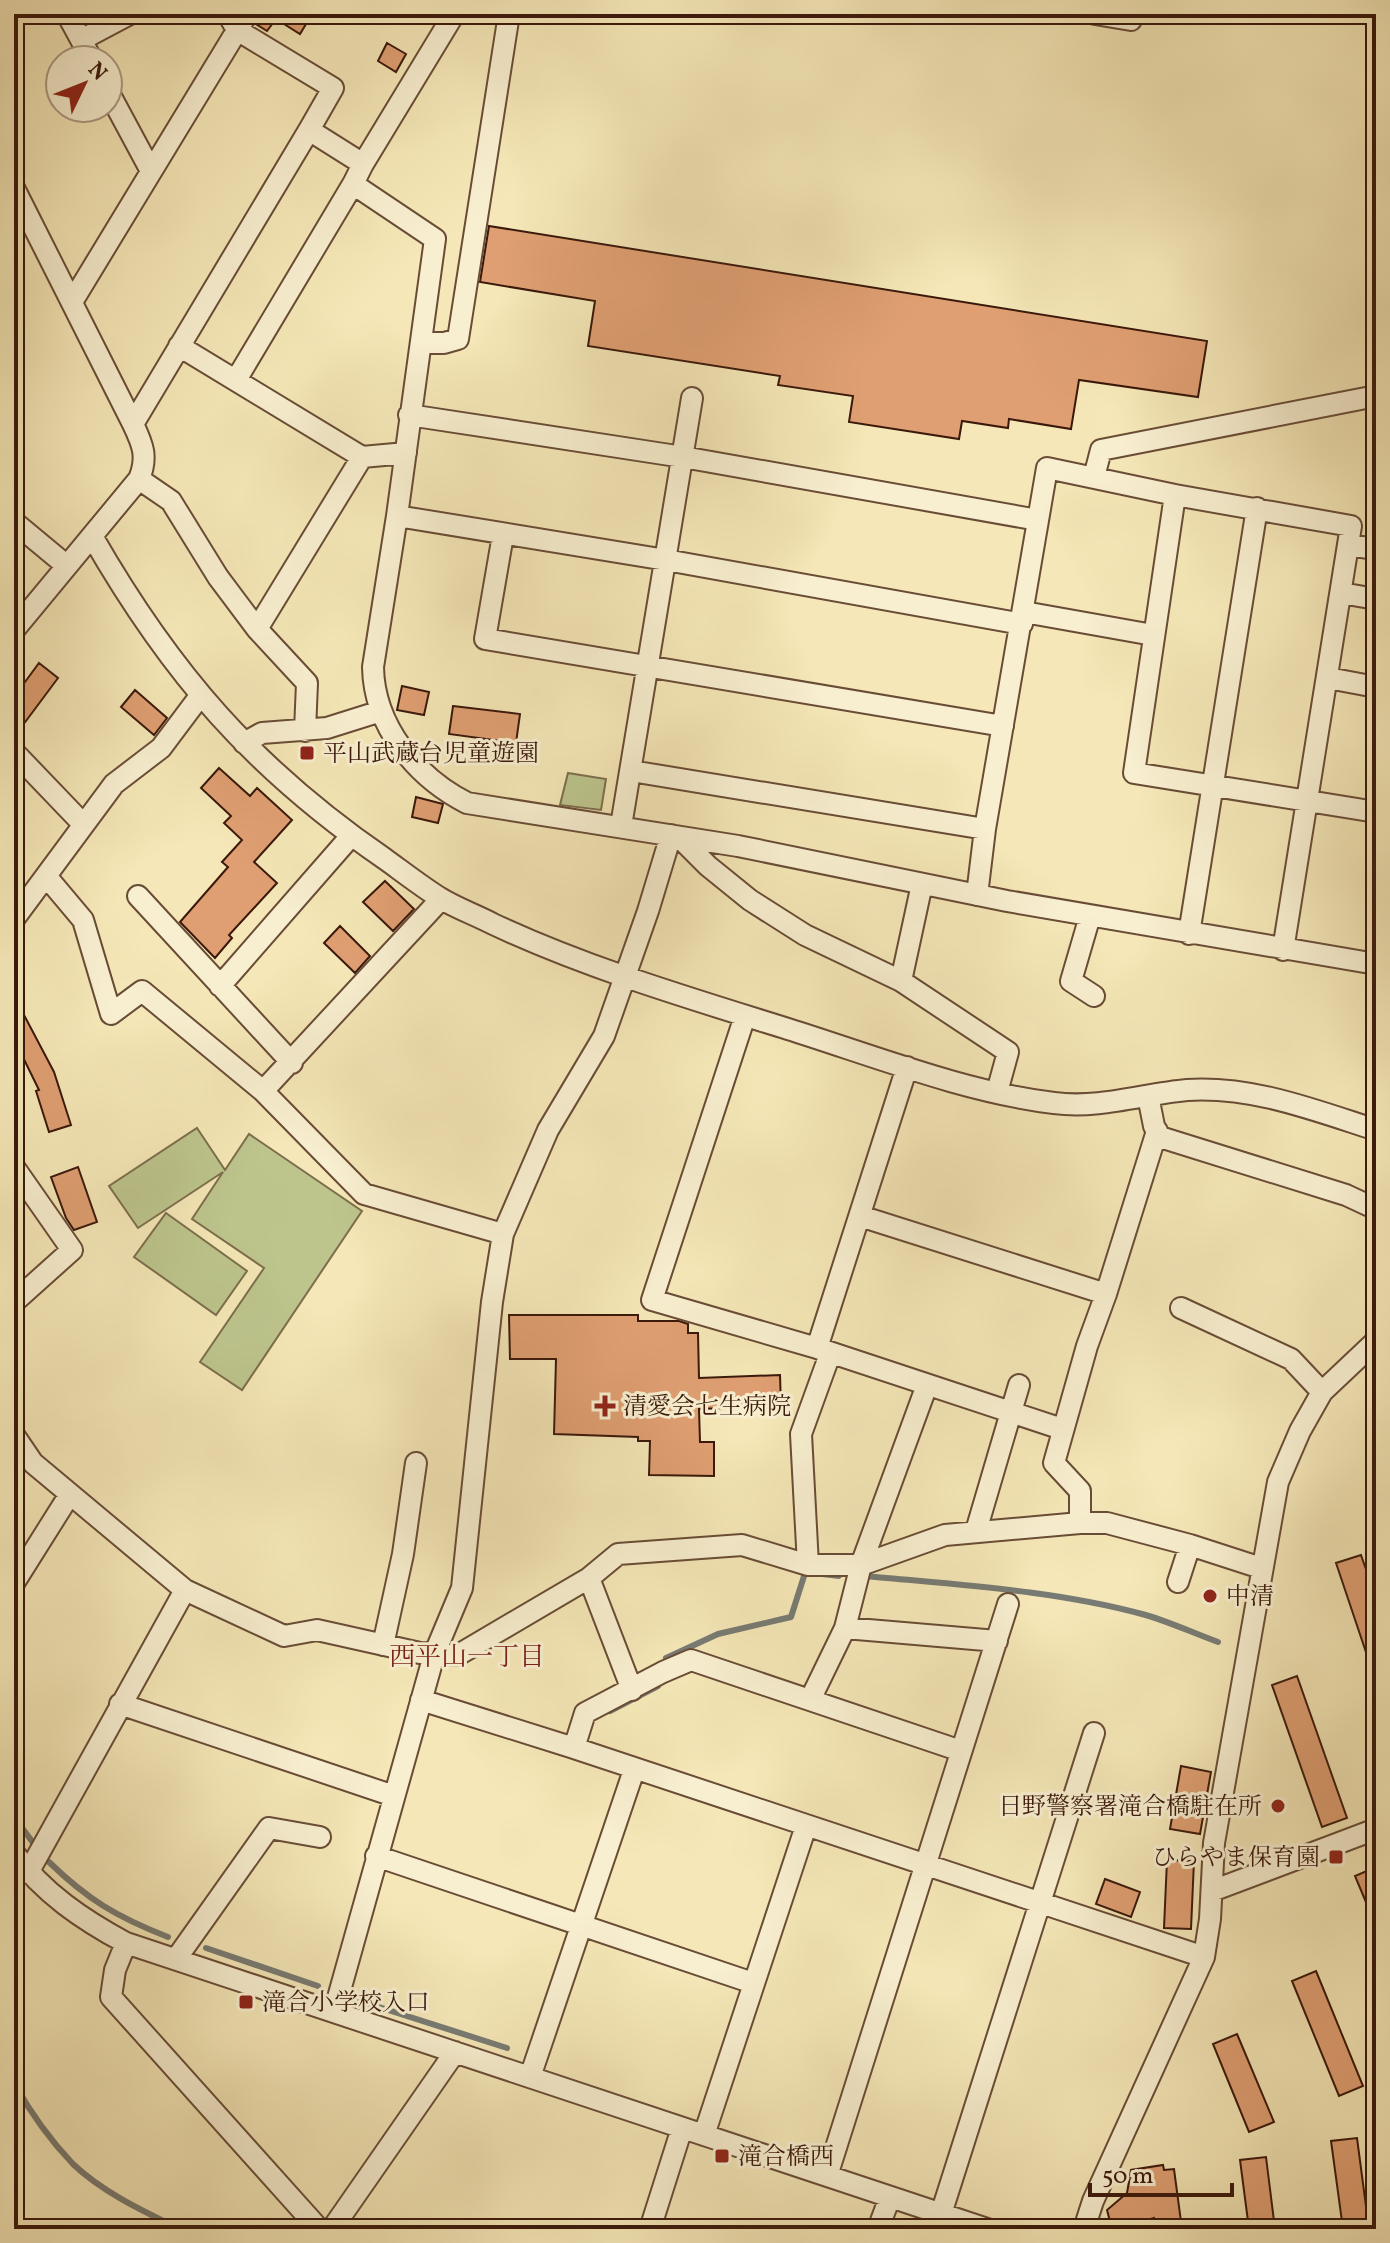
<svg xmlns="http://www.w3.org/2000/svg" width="1390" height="2243" viewBox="0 0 1390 2243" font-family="Vollkorn,'Noto Serif JP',serif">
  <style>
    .green { fill: #bdc58d; stroke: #7c6e4c; stroke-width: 2 }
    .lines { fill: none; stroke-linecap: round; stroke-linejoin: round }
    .stream { stroke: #787b73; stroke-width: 6 }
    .building { fill: #df9f72; stroke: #3a180b; stroke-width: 2 }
    .minor-casing { stroke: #694c36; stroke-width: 24 }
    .minor { stroke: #f8efd0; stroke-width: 20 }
    .rail { stroke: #3a180b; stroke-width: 6; stroke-dasharray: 14 14; stroke-linecap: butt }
    .poi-dot { fill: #8f2418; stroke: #f8efd0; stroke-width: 3 }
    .labels { text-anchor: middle; stroke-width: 6; stroke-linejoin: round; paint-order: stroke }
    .poi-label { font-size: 24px; fill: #3a180b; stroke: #f8efd0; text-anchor: start }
    .neighbourhood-label { font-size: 26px; fill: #7a1f14; stroke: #f8efd0 }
  </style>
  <rect width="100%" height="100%" fill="#f5e7b7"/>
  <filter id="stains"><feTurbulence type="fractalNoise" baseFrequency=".0025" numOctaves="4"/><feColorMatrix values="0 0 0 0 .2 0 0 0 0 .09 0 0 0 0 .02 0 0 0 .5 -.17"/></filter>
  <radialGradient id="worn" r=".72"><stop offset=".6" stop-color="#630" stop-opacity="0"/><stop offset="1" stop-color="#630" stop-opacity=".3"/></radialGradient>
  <path class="green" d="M568 773 606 779 601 810 560 805Z
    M197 1128 225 1170 249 1134 362 1211 242 1390 200 1362 264 1268 192 1219 223 1172 138 1228 109 1186Z
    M166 1213 247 1271 216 1315 134 1257Z"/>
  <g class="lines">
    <path class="stream" d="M822 1574 839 1576
      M866 1576C958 1585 1053 1590 1142 1614 1168 1621 1193 1633 1218 1642
      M666 1658 718 1634 791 1617 805 1573H810
      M610 1711 658 1686
      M14 1817 34 1844
      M49 1862C88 1900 117 1917 168 1937
      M206 1948 318 1986
      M360 2001 507 2048
      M14 2083C29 2110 51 2141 73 2164 102 2192 145 2212 180 2229"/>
  </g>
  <path class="building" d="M260 14H312L300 34 276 19 267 31 256 24Z
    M387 43 406 54 396 72 378 61Z
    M489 226 1207 341 1198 397 1079 380 1071 429 1009 419 1008 428 962 421 959 439 849 422 853 396 778 385 780 376 588 346 595 301 480 282Z
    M39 663 58 678 14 737V697Z
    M402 686 429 692 424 715 397 710Z
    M135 690 167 718 154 735 121 707Z
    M453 706 520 714 516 743 449 734Z
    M219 768 250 796 257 788 292 820 254 862 277 883 229 935 232 938 215 958 180 922 228 867 222 862 242 840 224 823 231 816 201 788Z
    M416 797 443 804 438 823 412 817Z
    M385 881 414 909 393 931 363 902Z
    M340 926 370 956 355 973 324 943Z
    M14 996 54 1072 71 1125 49 1132 36 1091 39 1090 14 1039Z
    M78 1167 97 1222 74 1230 66 1218 51 1177Z
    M509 1315H638V1321H679L688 1324V1333H698L699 1378 780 1375 781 1406 699 1409 700 1442H714V1476L649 1475 650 1441H638V1437L554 1434 556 1359H510Z
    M1361 1555 1376 1598V1672L1373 1673 1336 1563Z
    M1297 1676 1347 1818 1322 1827 1272 1685Z
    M1181 1766 1211 1772 1200 1834 1170 1829Z
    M1167 1860 1194 1861 1191 1929 1164 1928Z
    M1376 1867V1926L1355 1876Z
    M1105 1879 1140 1892 1131 1917 1096 1904Z
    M1316 1971 1363 2086 1339 2096 1292 1981Z
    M1237 2034 1274 2122 1249 2132 1213 2044Z
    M1357 2138 1369 2229H1343L1331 2141Z
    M1266 2157 1275 2229H1249L1240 2160Z
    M1163 2165 1164 2170 1174 2169 1182 2229H1155L1154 2218 1112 2229 1107 2210 1127 2193 1131 2170Z"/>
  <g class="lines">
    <defs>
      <path id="minor" d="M67 14 92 60
        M228 14 237 30 333 88 309 130 363 164 353 184 435 239 397 516 373 667C374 726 416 777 467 803L738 846 1007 901 1376 964
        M1095 14 1131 20
        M81 40 130 14
        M108 91 151 171
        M363 164 454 14
        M14 188 133 424C143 445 148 457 139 479L14 630
        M72 302 247 14
        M421 343H444L458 339 509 14
        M179 346 362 457
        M236 380 353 184
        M409 415 683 457 1038 520
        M133 424 309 130
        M1094 477 1101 450 1376 396
        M139 479 171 501 218 577 257 629 307 683 305 731
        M1175 495 1134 773 1376 812
        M397 516 666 560 1022 624
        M14 522 67 566
        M503 535 485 639 1003 726
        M92 536C171 674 254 769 385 859 403 872 421 886 440 898 456 908 476 915 493 924 587 968 689 998 788 1029 871 1055 968 1093 1054 1103 1099 1109 1143 1094 1187 1090 1253 1086 1314 1110 1376 1130
        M1348 545 1376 549
        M1341 593 1376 599
        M1024 612 1153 635
        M257 629 362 457 406 453
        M1328 678 1376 687
        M244 743 262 733 327 728 381 711
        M14 752 83 824
        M631 771 985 829
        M621 826 692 398
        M680 838 708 866 750 900 805 935 901 981 1008 1052 997 1092
        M46 876 83 920 111 1014 142 991 263 1091 364 1194 503 1234
        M977 895 985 829 1047 468 1175 495 1351 526 1283 950
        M138 896 292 1063
        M1090 916 1071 981 1094 996
        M14 919 114 784 161 748 200 696
        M1189 934 1257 508
        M901 981 922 884
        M220 986 351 836
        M745 1016 652 1300 817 1348 1062 1429
        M263 1091 441 899
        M1148 1096 1154 1126 1160 1137 1346 1195 1376 1209
        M14 1167 72 1250 14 1302
        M860 1216 1106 1294
        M1181 1308 1291 1359 1322 1392
        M817 1348 907 1067
        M14 1435 33 1463 185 1590 284 1636 317 1630 420 1653 458 1655 589 1578 618 1554 742 1545 808 1565H861L945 1535 1080 1523H1107L1190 1545 1261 1568
        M1080 1523V1491L1054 1463 1087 1346 1106 1294 1157 1131
        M976 1531 1019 1385
        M808 1565 801 1434 830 1354
        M589 1578 632 1690
        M1178 1582 1190 1545
        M14 1583 70 1494
        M845 1628 997 1641
        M383 1645 403 1554 416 1463
        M421 1700 574 1748 585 1713 663 1672 691 1660 961 1751
        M810 1700 845 1628 861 1565 927 1385
        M120 1704 394 1796
        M574 1748 1204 1957
        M14 1853C43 1893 83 1920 126 1943L987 2229
        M376 1856 753 1983
        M28 1873 185 1590
        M1212 1891 1376 1829
        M126 1943 115 1970 111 1997 319 2229
        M176 1959 269 1828 320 1837
        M334 2012 434 1655 462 1588 492 1302 503 1234 548 1130 604 1036 648 911 671 835
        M530 2077 634 1770
        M704 2135 806 1826
        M827 2176 1008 1604
        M941 2214 1094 1733
        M332 2229 455 2052
        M650 2229 682 2128
        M878 2229 890 2197
        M1084 2229 1093 2201 1204 1957 1210 1919 1214 1843 1278 1482 1300 1431 1322 1392 1376 1341"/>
    </defs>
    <use href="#minor" class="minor-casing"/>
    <use href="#minor" class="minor"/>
    <path class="rail" d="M1317 14 1376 24"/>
  </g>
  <g class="poi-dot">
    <rect x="299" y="745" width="16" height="16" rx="4"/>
    <path d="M601 1394h8v8h8v8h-8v8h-8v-8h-8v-8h8z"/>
    <circle cx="1210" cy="1596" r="8"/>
    <circle cx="1278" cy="1806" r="8"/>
    <rect x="1328" y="1849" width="16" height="16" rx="4"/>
    <rect x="238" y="1994" width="16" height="16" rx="4"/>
    <rect x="714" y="2148" width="16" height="16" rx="4"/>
  </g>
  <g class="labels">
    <g class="poi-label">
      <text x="323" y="761">平山武蔵台児童遊園</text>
      <text x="623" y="1414">清愛会七生病院</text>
      <text x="1226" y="1604">中清</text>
      <text x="1262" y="1814" text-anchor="end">日野警察署滝合橋駐在所</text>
      <text x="1320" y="1865" text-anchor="end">ひらやま保育園</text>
      <text x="262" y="2010">滝合小学校入口</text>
      <text x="738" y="2164">滝合橋西</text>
    </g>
    <g class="neighbourhood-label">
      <text x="467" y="1665">西平山一丁目</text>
    </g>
  </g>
  <rect width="1390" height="2243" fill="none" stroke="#f5e7b7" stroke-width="48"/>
  <rect x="16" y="16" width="1358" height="2211" fill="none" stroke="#3a180b" stroke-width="4"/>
  <rect x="24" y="24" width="1342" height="2195" fill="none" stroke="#3a180b" stroke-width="2"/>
  <g transform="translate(84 84) rotate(47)"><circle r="38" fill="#f8efd0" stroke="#ac9981" stroke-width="2"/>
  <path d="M0-6L14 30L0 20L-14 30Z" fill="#8f2418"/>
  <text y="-12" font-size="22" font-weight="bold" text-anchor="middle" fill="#3a180b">N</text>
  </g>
  <path d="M1090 2183v12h142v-12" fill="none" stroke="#3a180b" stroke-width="4"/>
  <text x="1102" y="2183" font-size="24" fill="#3a180b" stroke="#f8efd0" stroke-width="6" paint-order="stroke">50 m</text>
  <rect width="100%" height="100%" filter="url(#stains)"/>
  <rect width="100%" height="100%" fill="url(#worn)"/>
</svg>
